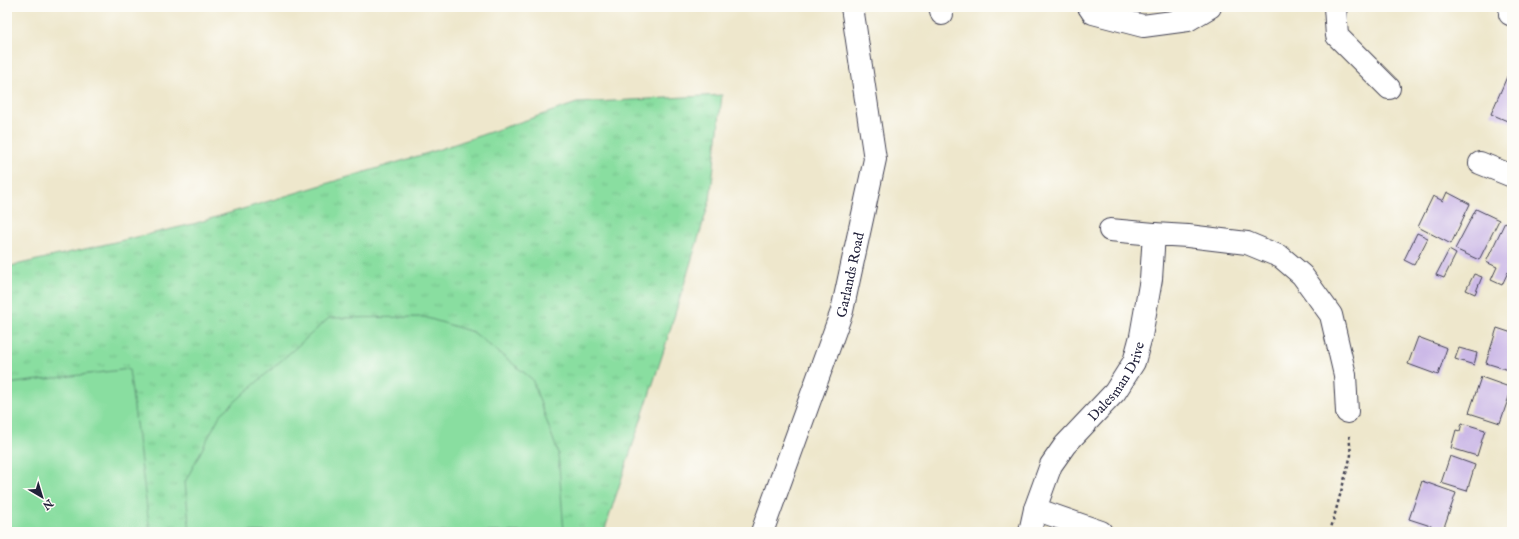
<svg xmlns="http://www.w3.org/2000/svg" width="1519" height="539" viewBox="0 0 1519 539" font-family="'IM FELL English',serif">
  <style>
    .grass { fill: url(#grass-tufts); stroke: #56806e }
    .pitch { fill: #89dea0; stroke: #56806e }
    .building { fill: #ccb9e7 }
    .lines { fill: none; stroke-linecap: round; stroke-linejoin: round }
    .minor-casing { stroke: #414051; stroke-width: 24 }
    .path { stroke: #414051; stroke-width: 2.5; stroke-dasharray: 3 3; stroke-linecap: butt }
    .minor { stroke: #fff; stroke-width: 22 }
    .labels { text-anchor: middle; stroke-width: 4; stroke-linejoin: round; paint-order: stroke }
    .street-label { font-size: 14px; fill: #22223b; stroke: #fdfcf7 }
  </style>
  <defs>
    <pattern id="grass-tufts" width="24" height="20" patternUnits="userSpaceOnUse"><rect width="24" height="20" fill="#89dea0"/><path d="M3 7l-1-3M5 7V3M7 7l1-3M15 17l-1-3M17 17v-4M19 17l1-3" fill="none" stroke="#76be8b"/></pattern>
  </defs>
  <rect width="100%" height="100%" fill="#fdfcf7"/>
  <filter id="ink" filterUnits="userSpaceOnUse"><feTurbulence type="fractalNoise" baseFrequency=".025" numOctaves="2"/><feDisplacementMap in="SourceGraphic" scale="8" xChannelSelector="R" yChannelSelector="G"/><feConvolveMatrix kernelMatrix="1 2 1 2 8 2 1 2 1" color-interpolation-filters="sRGB"/></filter>
  <filter id="wash" filterUnits="userSpaceOnUse"><feTurbulence type="fractalNoise" baseFrequency=".012" numOctaves="4" result="noise"/><feDisplacementMap in="SourceGraphic" scale="16" xChannelSelector="R" yChannelSelector="G"/><feGaussianBlur stdDeviation="0.9" result="paint"/><feColorMatrix in="noise" values="0 0 0 0 0 0 0 0 0 0 0 0 0 0 0 0 0 1.4 0 .05"/><feComposite in="paint" operator="in"/></filter>
  <g filter="url(#wash)">
    <rect width="100%" height="100%" fill="#eee7cc"/>
    <path class="grass" d="M722 95 710 200 663 353 604 532H7V267L193 224 428 153 577 103Z"/>
    <path class="pitch" d="M424 317 473 332 532 379 558 453 564 532H190L185 482 220 415 329 318Z
      M129 369 150 532H7V384Z"/>
    <g id="blocks">
      <path class="building" d="M1512 65V123L1491 114Z
        M1447 192 1470 204 1451 244 1418 227 1433 196 1443 201Z
        M1476 209 1499 220 1479 260 1455 249Z
        M1505 222 1512 226V270L1510 273 1508 272 1502 285 1491 280 1497 267 1486 262Z
        M1417 233 1428 238 1414 265 1404 260Z
        M1449 250 1456 254 1444 278 1436 275Z
        M1474 274 1482 277 1475 294 1466 290Z
        M1497 328 1512 333V371L1486 363Z
        M1418 337 1447 348 1438 375 1408 364Z
        M1459 348 1477 353 1474 365 1455 359Z
        M1481 377 1512 388 1500 423 1469 413Z
        M1462 423 1485 430 1477 456 1451 448 1456 430 1460 431Z
        M1450 456 1475 465 1467 491 1441 483Z
        M1422 481 1456 493 1443 530 1409 519Z"/>
    </g>
  </g>
  <g filter="url(#ink)">
    <use href="#blocks" fill-opacity="0" stroke="#414051" stroke-width="1"/>
    <g class="lines">
      <defs>
        <g id="minor">
          <path d="M940 7 942 14"/>
          <path d="M1089 7 1093 13 1143 26 1188 20 1210 7"/>
          <path d="M1335 7 1337 36 1389 88"/>
          <path d="M1510 14 1512 15"/>
          <path d="M1480 163 1512 176"/>
          <path d="M1110 230 1154 234"/>
          <path id="s1" d="M1035 509 1051 465 1065 445 1115 392 1134 362 1141 336 1151 279 1154 234 1188 236 1247 243 1281 257 1302 275 1331 315 1345 375 1347 412"/>
          <path id="s2" d="M762 532 842 311 875 159 852 7"/>
          <path d="M1030 532 1035 509 1101 532"/>
        </g>
      </defs>
      <use href="#minor" class="minor-casing"/>
      <path class="path" d="M1330 532 1351 455 1349 434"/>
      <use href="#minor" class="minor"/>
    </g>
  </g>
  <g class="labels">
    <g class="street-label">
      <text dy="5" stroke="none"><textPath href="#s2" startOffset="272">Garlands Road</textPath></text>
      <text dy="5" stroke="none"><textPath href="#s1" startOffset="154">Dalesman Drive</textPath></text>
    </g>
  </g>
  <rect width="1519" height="539" fill="none" stroke="#fdfcf7" stroke-width="24"/>
  <g transform="translate(42 497) rotate(142)" stroke="#fdfcf7" stroke-width="3" paint-order="stroke">
  <path d="M0-3L7 15L0 10L-7 15Z" fill="#22223b"/>
  <text y="-6" font-size="11" font-weight="bold" text-anchor="middle" fill="#22223b">N</text>
  </g>
</svg>
